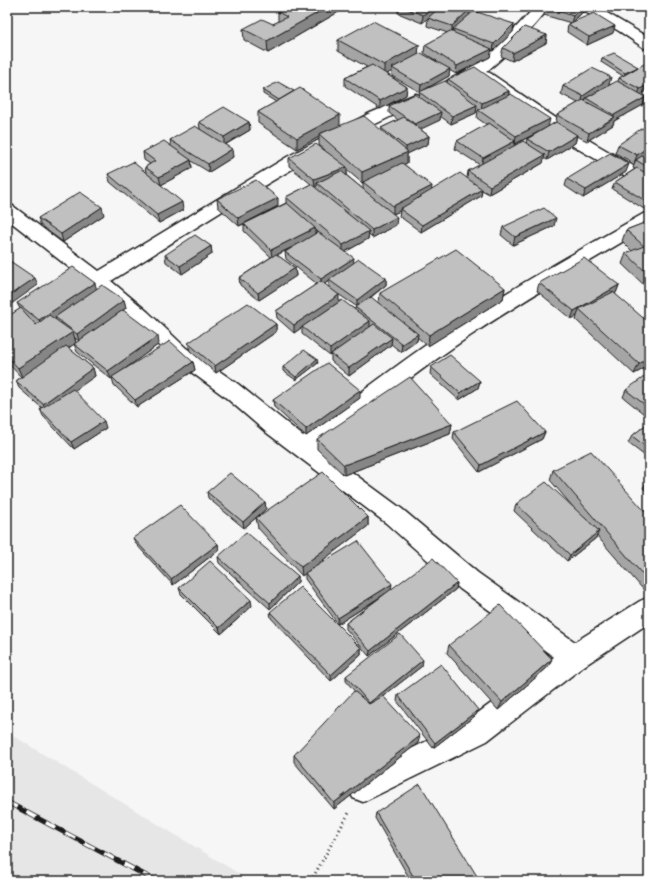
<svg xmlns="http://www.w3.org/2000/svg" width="656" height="888" viewBox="0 0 656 888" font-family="Mali,sans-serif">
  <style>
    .built { fill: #e6e6e6 }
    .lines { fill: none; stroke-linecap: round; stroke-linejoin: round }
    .minor-casing { stroke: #1c1c1c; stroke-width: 3 }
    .path { stroke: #1c1c1c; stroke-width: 3; stroke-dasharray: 1 3.5; stroke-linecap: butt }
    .minor { fill: #fff; fill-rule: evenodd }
    .rail-casing { stroke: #1c1c1c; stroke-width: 5 }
    .rail { stroke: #fff; stroke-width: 3.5; stroke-dasharray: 11; stroke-linecap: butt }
    .wall { fill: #a5a5a5; stroke: #1c1c1c; fill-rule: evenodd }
    .shaded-wall { fill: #868686; stroke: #1c1c1c }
    .building { fill: #c0c0c0; stroke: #1c1c1c }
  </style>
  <rect width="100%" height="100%" fill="#f6f6f6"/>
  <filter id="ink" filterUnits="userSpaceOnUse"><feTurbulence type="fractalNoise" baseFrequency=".025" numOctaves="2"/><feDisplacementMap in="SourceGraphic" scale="8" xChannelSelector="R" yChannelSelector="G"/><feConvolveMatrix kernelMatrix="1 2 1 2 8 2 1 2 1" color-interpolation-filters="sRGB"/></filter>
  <g filter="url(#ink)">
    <path class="built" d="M7 732 251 881H7Z"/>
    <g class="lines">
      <defs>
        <path id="minor" d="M535 7H550L518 44 486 72 490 73 585 138 649 175V187L643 186 573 146 478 77 457 87 452 89 447 87 444 84 447 81 460 74 485 58 507 37Z
          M580 7H597L649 38V49L644 48 619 31 582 10Z
          M416 94 422 96 424 99 422 102C310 152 214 217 111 281L148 312 186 348 238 384 303 436C350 401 396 365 445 332 509 290 576 252 643 214L649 212V226C585 264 520 302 458 344 410 377 365 413 319 448L402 509 478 573 575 642 640 601 649 597V623L584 666 487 741 363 802 353 798 349 788 353 778 467 721 554 657 460 589 386 523 267 433 224 396 172 358 134 322 75 272 7 219V204L13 206 99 271 287 157 368 114Z"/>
      </defs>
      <use href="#minor" class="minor-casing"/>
      <path class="path" d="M311 881 350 811"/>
      <use href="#minor" class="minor"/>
      <defs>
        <path id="rail" d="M7 802 156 881"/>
      </defs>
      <use href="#rail" class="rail-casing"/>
      <use href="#rail" class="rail"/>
    </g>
    <path class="wall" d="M304 7H347L268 53 244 40 243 29 273 24 278 22V12L302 8Z
      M398 7H462L469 15 514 24 513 32 493 51H491L490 57 456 74 449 70V76L424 90 447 83 448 79 509 91V96L548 127 556 122 557 115 578 103 561 94 563 86 609 85 618 82 619 78 623 76 601 62 602 58 638 67 643 105 614 121 613 125 587 141 577 136 575 143 547 160 544 158 543 163 489 194 482 190 481 196 421 232 399 216 400 211 393 214 396 225 372 238 369 235 368 239 345 252 353 263 386 278V285L370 298 379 303 380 293 505 288 503 299 428 346 417 337V341L401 352 391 344V345L349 376 331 361V355L330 356 302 334V327L294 333 277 318 276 311 317 284 286 259 285 252 295 246 277 255 295 268 296 276 259 300 240 285 239 278 271 257 244 231V224L239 226 218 207 217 199 278 206 247 222 286 203V197L311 184 289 166V158L325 150 319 145V137L297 149 258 123V112L276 102 263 94V90L340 126 381 130V128L398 120 389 113V106L419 97 420 92 392 76V71L387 74 407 87 406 95 380 109 345 86V78L367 67 338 51V40L419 45 418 54 437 61 424 53 425 45 448 33 427 26 428 18 422 23 398 13ZM477 108 479 110H478L477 118 487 125 457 141 455 149 480 165 468 171 467 178 432 190 404 164 407 163V154L428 144 429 136 420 129 440 120V116L451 124 476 113ZM547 128 527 139 526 143 514 146 515 144ZM347 170 362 183H363V189L346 175H347ZM315 229 319 233 315 234ZM329 281V288L324 284ZM338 294 356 306 355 309 339 302Z
      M546 7H585L584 11 572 23 613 33 587 45 567 32 568 24 571 23 544 15Z
      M595 7H604L600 9Z
      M644 7H649V13L643 10Z
      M547 35 546 43 512 61 501 56 503 48Z
      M199 122H249L250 130 225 145 233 157 209 172 191 161 192 168 161 185 183 210 159 223 110 182 108 174 146 173 145 167 150 164 144 160 143 152 171 146 170 140 200 129Z
      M649 126V212L612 189 615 182 635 169 633 168 635 162 634 163 615 153 618 145 646 131 647 128Z
      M626 172 583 198 565 186 567 179Z
      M104 215 63 242 41 226 38 218Z
      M649 221V285L645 286 622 264 626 253 632 251 622 241 626 230Z
      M554 226 513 245 501 235 503 227Z
      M211 246 212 254 182 274 166 262 165 255Z
      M539 283 619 285 616 293H615L649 366 634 374 576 320 577 316 571 319 537 291Z
      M96 289 124 300 126 308 112 318 159 344 116 375 193 362 195 370 137 407 114 385 112 378 111 379 77 352 74 344 68 348 93 368 95 376 74 390 106 428 74 449 43 416 40 409 42 408 19 388 16 381 21 377 7 362V317L20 309 17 303ZM75 338 79 341 76 343Z
      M276 324V332L216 373 190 351 188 343Z
      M318 363 296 380 283 371V367Z
      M431 367 480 381 478 388 459 400 430 374Z
      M649 381V418L623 397 626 390Z
      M360 398 306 436 274 407 273 400Z
      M649 422V459L628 443 632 436Z
      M452 424 450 434 344 475 317 449V439Z
      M454 432H545L542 439 479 472 453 439Z
      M553 470 649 516V595H648L597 536 596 538 567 561 514 511 516 504 573 507 550 480Z
      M649 479V493L643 488 647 481Z
      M207 492 265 502 266 509 244 528 208 498Z
      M368 517V526L307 572 392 589 457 583 456 589 369 656 346 629V623L379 598 338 624 305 579V573L302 576 258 528 256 518Z
      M133 538 218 544 219 550 173 585 136 544Z
      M218 557 298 576V582L270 609 219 563Z
      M179 588 252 606 221 634 181 594Z
      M270 612 361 648V654L331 681 271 618Z
      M449 645 548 667 498 710 447 653Z
      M422 666 383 696 418 743 334 809 294 762V755L357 694 346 681V676Z
      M398 695 478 710 476 715 433 748 397 701Z
      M376 813 480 881H411L375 818Z"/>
    <path class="shaded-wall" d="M328 7H347L268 53 267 41Z
      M434 7H443L422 23 423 15Z
      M582 7H585L584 11 571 23 573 16Z
      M470 9 469 17 453 29V33L452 34V26Z
      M514 24 513 32 493 51 494 44Z
      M615 26 613 33 587 45 589 37Z
      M547 35 546 43 512 61 513 53Z
      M419 45 418 56 392 68V71L384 76V65Z
      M492 49 490 57 456 74 457 66Z
      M638 67 624 77 625 73Z
      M450 69 449 76 420 92 421 85Z
      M611 77 609 85 586 98 585 101 581 104 583 96Z
      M649 84V90L637 97 640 89Z
      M407 87 406 95 380 109V101Z
      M509 91 508 99 481 111 482 103Z
      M646 97 643 105 614 121 613 125 587 141 589 133 613 119 614 115Z
      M477 105 476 113 451 124 452 116Z
      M441 112 440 120 415 132V124Z
      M340 115V126L319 134V137L297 149V138Z
      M550 119 548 127 515 144 516 136Z
      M249 122 250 130 224 145V137Z
      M577 135 575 143 547 160 549 152Z
      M429 136 428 144 407 154V163L364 182H363V183H362V172L406 153V147Z
      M515 141 514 148 481 166 483 158Z
      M649 146V152L636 160 634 163 637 155Z
      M232 149 233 157 209 172 208 164Z
      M545 155 543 163 489 194 490 186Z
      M191 160 192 168 161 185 159 177Z
      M629 164 626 172 583 198 586 190Z
      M347 167V175L320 185 317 183V186L315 187 314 179Z
      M432 186 431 194 400 209V211L393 214V206Z
      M482 189 481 196 421 232 422 225Z
      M278 198V206L239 226 238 218Z
      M182 202 183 210 159 223 157 215Z
      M102 207 104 215 63 242 61 234Z
      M397 217 396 225 372 238V230Z
      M556 218 554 226 513 245 515 237Z
      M315 228V236L272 257 271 250Z
      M369 231 368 239 343 253V245Z
      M211 246 212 254 182 274 180 266Z
      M354 258 353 266 329 280V281L321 286V279Z
      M295 268 296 276 259 300 258 293Z
      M649 277V285L645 286Z
      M35 278 38 285 7 307V297Z
      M386 278V285L357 307V300Z
      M95 283 97 291 55 317 56 319 42 328 39 320Z
      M619 285 616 293 583 312 579 309 577 316 571 319 574 311Z
      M505 288 503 299 428 346 429 335Z
      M339 295V302L294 333V325Z
      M124 300 126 308 79 341 77 334Z
      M370 321V328L331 354V355L330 356V349Z
      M276 324V332L216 373 215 366Z
      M73 332 76 343 23 379 18 368Z
      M418 334 417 341 401 352 402 344Z
      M158 336 159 344 111 379 108 371Z
      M392 338 391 345 349 376V368Z
      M649 358V366L634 374 639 364Z
      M317 359 318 363 296 380V377Z
      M193 362 195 370 137 407 135 400Z
      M93 368 95 376 46 411 43 404Z
      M480 381 478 388 459 400 460 393Z
      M360 390V398L306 436V429Z
      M104 421 106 428 74 449 71 442Z
      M452 424 450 434 344 475V465Z
      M545 432 542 439 479 472 481 465Z
      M265 502 266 509 244 528 243 522Z
      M368 517V526L302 576 301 567Z
      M599 531 596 538 567 561 570 555Z
      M218 544 219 550 173 585 171 579Z
      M298 576V582L270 609V603Z
      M457 583 456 589 369 656 370 651Z
      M392 584 391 590 338 624V618Z
      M251 600 252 606 221 634 219 628Z
      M361 648V654L331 681V675Z
      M552 659 548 667 498 710 502 702Z
      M423 660 422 666 368 708 369 703Z
      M478 710 476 715 433 748 435 743Z
      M420 736 418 743 334 809V803Z"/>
    <path class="building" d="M288 7H299L302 8 304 7H328L267 41 243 29 262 19 273 24 287 17 278 12Z
      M402 7H434L423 15Z
      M440 7H462L470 9 452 26 428 18Z
      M546 7H582L573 16Z
      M474 11 514 24 494 44 453 29Z
      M594 13 615 26 589 37 568 24Z
      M373 21 419 45 384 65 338 40Z
      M524 27 547 35 513 53 503 48Z
      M450 31 492 49 457 66 425 45Z
      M421 53 450 69 421 85 392 68Z
      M614 53 638 67 625 73 602 58Z
      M644 64 649 67V84L640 89 619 78Z
      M372 65 407 87 380 101 345 78Z
      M475 67 509 91 482 103 448 79Z
      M592 68 611 77 583 96 563 86Z
      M445 81 477 105 452 116 419 92Z
      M617 81 646 97 614 115 586 98Z
      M278 82 294 91 279 100 263 90Z
      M300 88 340 115 297 138 258 112Z
      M415 94 441 112 415 124 389 106Z
      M511 94 550 119 516 136 478 110Z
      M583 100 615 117 589 133 557 115Z
      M224 107 249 122 224 137 199 122Z
      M364 116 408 152 362 172 319 134Z
      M404 117 429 136 406 147 381 128Z
      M556 122 577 135 549 152 527 139Z
      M489 123 515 141 483 158 457 141Z
      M195 126 232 149 208 164 170 140Z
      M642 128 649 132V146L637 155 618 145Z
      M164 141 191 160 159 177 145 167 155 161 143 152Z
      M523 141 545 155 490 186 468 171Z
      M316 144 347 167 314 179 289 158Z
      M649 151V168L636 160Z
      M610 153 629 164 586 190 567 179Z
      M133 162 182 202 157 215 108 174Z
      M402 163 432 186 393 206 363 182Z
      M637 168 649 175V203L615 182Z
      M341 171 397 217 372 230 317 183Z
      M460 173 482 189 422 225 400 209Z
      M256 180 278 198 238 218 217 199Z
      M311 184 369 231 343 245 286 197Z
      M80 192 102 207 61 234 38 218Z
      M287 203 315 228 271 250 244 224Z
      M544 208 556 218 515 237 503 227Z
      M649 221V275L626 253 644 246 626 230Z
      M318 232 354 258 321 279 285 252Z
      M195 235 211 246 180 266 165 255Z
      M456 249 505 288 429 335 380 293Z
      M276 254 295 268 258 293 239 278Z
      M584 258 619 285 574 311 539 283Z
      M7 259 35 278 7 297Z
      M359 259 386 278 357 300 329 280Z
      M73 267 95 283 39 320 17 303Z
      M321 281 339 295 294 325 276 311Z
      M102 285 124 300 77 334 55 317Z
      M613 292 649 323V358L639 364 579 309Z
      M371 297 418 334 402 344 355 307Z
      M342 300 370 321 330 349 302 327Z
      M248 303 276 324 215 366 188 343Z
      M21 308 36 325 49 315 73 332 18 368 7 356V317Z
      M123 310 158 336 108 371 74 344Z
      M374 324 392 338 349 368 331 354Z
      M170 341 193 362 135 400 112 377Z
      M66 346 93 368 43 404 16 381Z
      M304 350 317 359 296 377 283 367Z
      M450 355 480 381 460 393 431 367Z
      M327 363 360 390 306 429 273 400Z
      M410 377 452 424 344 465 317 439Z
      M644 377 649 381V408L626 390Z
      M73 389 104 421 71 442 40 409Z
      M517 401 545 432 481 465 454 432Z
      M649 422V449L632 436Z
      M591 451 649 516V582L553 470Z
      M323 472 368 517 301 567 256 518Z
      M230 473 265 502 243 522 207 492Z
      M546 482 599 531 570 555 516 504Z
      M180 505 218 544 171 579 133 538Z
      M246 532 298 576 270 603 218 557Z
      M358 541 392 584 338 618 305 573Z
      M433 558 457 583 370 651 346 623Z
      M210 561 251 600 219 628 179 588Z
      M300 587 361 648 331 675 270 612Z
      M500 605 552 659 502 702 449 645Z
      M400 634 423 660 369 703 346 676Z
      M441 664 478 710 435 743 398 695Z
      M354 691 369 704 383 696 420 736 334 803 294 755Z
      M420 784 480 881H416L376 813Z"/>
  </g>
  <rect width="656" height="888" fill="none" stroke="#fff" stroke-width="24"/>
  <rect x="12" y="12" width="632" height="864" fill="none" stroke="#1c1c1c" stroke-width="1.5" filter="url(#ink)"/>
</svg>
